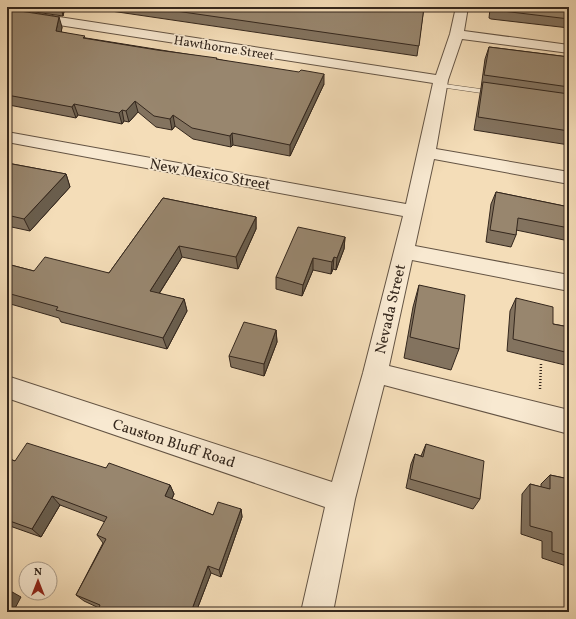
<svg xmlns="http://www.w3.org/2000/svg" width="576" height="619" viewBox="0 0 576 619" font-family="Vollkorn,serif">
  <style>
    .lines { fill: none; stroke-linecap: round; stroke-linejoin: round }
    .service-casing { stroke: #645444; stroke-width: 1 }
    .minor-casing { stroke: #645444; stroke-width: 2 }
    .path { stroke: #34271d; stroke-width: 2.5; stroke-dasharray: 1 2; stroke-linecap: butt }
    .service { fill: #f8e9d1; fill-rule: evenodd }
    .minor { fill: #f8e9d1; fill-rule: evenodd }
    .wall { fill: #83735f; stroke: #34271d }
    .shaded-wall { fill: #6a5e4d; stroke: #34271d }
    .building { fill: #98866e; stroke: #34271d }
    .labels { text-anchor: middle; stroke-width: 3.5; stroke-linejoin: round; paint-order: stroke }
    .far-street-label { font-size: 13px; fill: #34271d; stroke: #f8e9d1 }
    .street-label { font-size: 15px; fill: #34271d; stroke: #f8e9d1 }
  </style>
  <rect width="100%" height="100%" fill="#f4ddb8"/>
  <filter id="stains"><feTurbulence type="fractalNoise" baseFrequency=".005" numOctaves="4"/><feColorMatrix values="0 0 0 0 .2 0 0 0 0 .09 0 0 0 0 .02 0 0 0 .5 -.17"/></filter>
  <radialGradient id="worn" r=".72"><stop offset=".6" stop-color="#630" stop-opacity="0"/><stop offset="1" stop-color="#630" stop-opacity=".3"/></radialGradient>
  <g class="lines">
    <defs>
      <path id="service" d="M437 83 495 91 499 93 495 95 440 87 436 85Z"/>
      <path id="minor" d="M456 7H468L464 31 569 45V53L462 39 448 80 436 149 569 172V184L434 159 415 246 569 275V291L412 260 389 366 569 410V434L384 385 355 499 333 612H301L325 507 7 398V376L332 482 363 373 403 216 7 142V132L406 204 433 83 7 17V9L436 75 450 34Z"/>
    </defs>
    <use href="#service" class="service-casing"/>
    <use href="#minor" class="minor-casing"/>
    <path class="path" d="M540 389 541 364"/>
    <use href="#service" class="service"/>
    <use href="#minor" class="minor"/>
  </g>
  <path class="wall" d="M7 7H65L63 16 7 8Z
    M110 7H424L417 56 111 11Z
    M488 7H569V28L491 19 489 18 490 9H488Z
    M7 9 62 27 61 32 86 38 217 59 324 84 290 156 233 145 231 147 193 139 175 126 172 130 156 127 138 112 129 122 124 121 122 124 78 115 76 118 9 105 7 101Z
    M489 47 569 57V145L474 130 481 88 485 59Z
    M7 163 66 174 70 187 30 231 7 226Z
    M496 192 569 207V241L516 230V235L511 247 486 242 491 204Z
    M163 198 256 217V229L238 269 182 257 159 294 184 299 187 311 167 349 61 322 59 318 7 303V264L34 271 109 273Z
    M345 237 344 249 336 270 333 269 331 274 313 270 302 296 276 289V277Z
    M419 285 459 349 451 370 404 358 413 307Z
    M516 298 553 324 569 327V366L507 351 510 311Z
    M276 330 277 342 264 376 231 367 229 356Z
    M426 444 480 499 473 509 406 488 411 464 415 454 421 456Z
    M7 458 15 461 106 468 170 485 174 494 172 499 213 515 241 509 242 517 221 577 211 573 196 612H97L99 608 84 601 76 595 103 543 97 535 105 522 60 505 41 537 7 525Z
    M550 475 569 479V567L542 558V541L521 534 522 494 530 484 541 487V484Z"/>
  <path class="shaded-wall" d="M61 7H65L63 16Z
    M59 17 62 27 60 41 56 31Z
    M324 74V84L290 156V145Z
    M135 101 138 112 129 122 126 111Z
    M74 104 78 115 76 118 72 107Z
    M122 110 124 121 122 124 119 113Z
    M173 115 175 126 172 130 170 119Z
    M232 133 233 145 231 147 230 136Z
    M66 174 70 187 30 231 24 219Z
    M256 217V229L238 269 236 257Z
    M345 237 344 249 336 270 337 258Z
    M179 246 182 257 153 303 150 291Z
    M334 257 333 269 331 274 332 262Z
    M313 258V270L302 296 303 285Z
    M184 299 187 311 167 349 163 338Z
    M276 330 277 342 264 376V364Z
    M170 485 174 494 169 505 165 496Z
    M52 496 60 505 41 537 32 529Z
    M241 509 242 517 221 577 219 570Z
    M208 566 211 573 196 612H191Z
    M7 589 21 597 13 612H7Z"/>
  <path class="building" d="M148 7H424L419 46Z
    M492 7H569V19L494 10 491 9Z
    M7 9 59 17 56 31 85 36 83 38 157 50 217 58 216 59 299 72 301 70 324 74 290 145 232 133 230 136 192 128 173 115 170 119 154 116 135 101 126 111 122 110 119 113 74 104 72 107 7 95Z
    M489 47 569 57V87L484 75Z
    M483 82 569 94V131L478 117Z
    M7 163 66 174 24 219 7 215Z
    M496 192 569 207V228L518 218 516 235 490 230Z
    M163 198 256 217 236 257 179 246 150 291 184 299 163 338 56 310 58 307 7 293V264L34 271 45 257 109 273Z
    M298 227 345 237 337 258 334 257 332 262 313 258 303 285 276 277Z
    M419 285 465 295 459 349 410 337Z
    M516 298 553 307V324L569 327V353L513 339Z
    M244 322 276 330 264 364 229 356Z
    M27 443 106 468 109 463 170 485 165 496 213 515 218 502 241 509 219 570 208 566 191 612H97L100 605 76 595 106 539 97 535 107 517 52 496 32 529 7 520V458L15 461Z
    M426 444 484 461 480 499 410 479 415 454 423 457Z
    M550 475 569 479V556L552 551V532L530 526V484L550 489Z"/>
  <g class="labels">
    <g class="far-street-label">
      <text transform="translate(224 47) rotate(9)" y="5">Hawthorne Street</text>
    </g>
    <g class="street-label">
      <text transform="translate(210 174) rotate(10)" y="5">New Mexico Street</text>
      <text transform="translate(390 309) rotate(-77)" y="5">Nevada Street</text>
      <text transform="translate(174 443) rotate(18)" y="5">Causton Bluff Road</text>
    </g>
  </g>
  <rect width="576" height="619" fill="none" stroke="#f4ddb8" stroke-width="24"/>
  <rect x="8" y="8" width="560" height="603" fill="none" stroke="#34271d" stroke-width="2"/>
  <rect x="12" y="12" width="552" height="595" fill="none" stroke="#34271d"/>
  <g transform="translate(38 581)"><circle r="19" fill="#f8e9d1" stroke="#aa9b89"/>
  <path d="M0-3L7 15L0 10L-7 15Z" fill="#8f2418"/>
  <text y="-6" font-size="11" font-weight="bold" text-anchor="middle" fill="#34271d">N</text>
  </g>
  <rect width="100%" height="100%" filter="url(#stains)"/>
  <rect width="100%" height="100%" fill="url(#worn)"/>
</svg>
